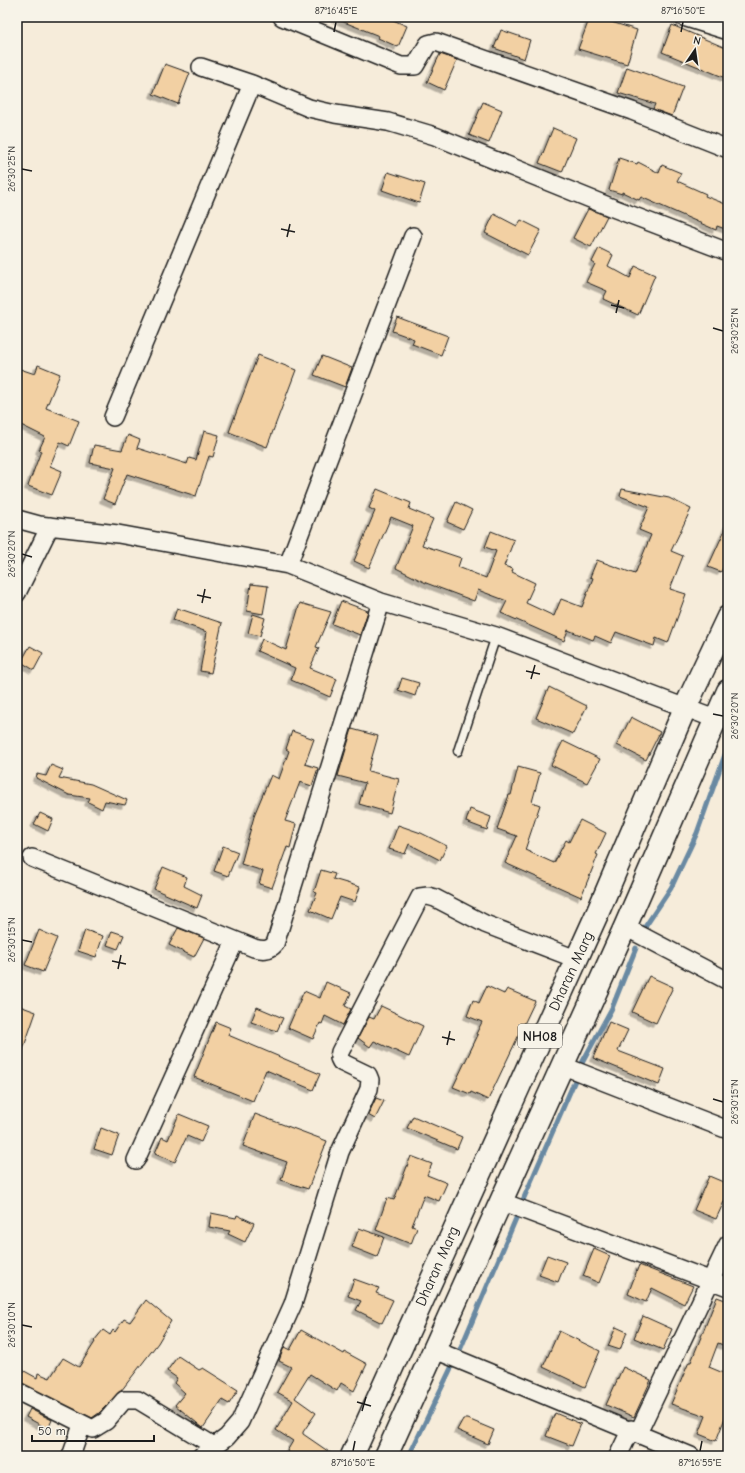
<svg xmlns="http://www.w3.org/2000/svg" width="745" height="1473" viewBox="0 0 745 1473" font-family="'Comic Neue',sans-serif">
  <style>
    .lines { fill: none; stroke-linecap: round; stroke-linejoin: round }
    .stream { stroke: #6989a2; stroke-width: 5 }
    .building { fill: #f2d0a3; stroke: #1c1c1c; filter: url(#shadow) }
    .service-casing { stroke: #1c1c1c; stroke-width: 11 }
    .minor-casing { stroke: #1c1c1c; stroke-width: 20 }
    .primary-casing { stroke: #1c1c1c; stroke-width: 25 }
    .service { stroke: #f7f3e8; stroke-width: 8 }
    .minor { stroke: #f7f3e8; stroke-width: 17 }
    .primary { stroke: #f7f3e8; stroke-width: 22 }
    .ticks { fill: none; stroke: #1c1c1c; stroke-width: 1.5 }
    .labels { text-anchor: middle; stroke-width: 4; stroke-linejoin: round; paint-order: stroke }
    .shield { fill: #f7f3e8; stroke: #5e5c59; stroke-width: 1 }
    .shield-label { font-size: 14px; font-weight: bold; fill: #1c1c1c }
    .street-label { font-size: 15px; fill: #1c1c1c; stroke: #f7f3e8 }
    .neatline { fill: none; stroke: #1c1c1c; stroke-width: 1.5 }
    .ticks-label { font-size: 10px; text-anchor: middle; fill: #1c1c1c }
  </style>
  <defs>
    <filter id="shadow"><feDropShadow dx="-3.5" dy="3.5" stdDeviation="0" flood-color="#0004"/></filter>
  </defs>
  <rect width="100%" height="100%" fill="#f6ecda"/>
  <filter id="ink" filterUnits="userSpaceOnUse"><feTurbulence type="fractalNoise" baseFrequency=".025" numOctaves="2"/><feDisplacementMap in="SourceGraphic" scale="8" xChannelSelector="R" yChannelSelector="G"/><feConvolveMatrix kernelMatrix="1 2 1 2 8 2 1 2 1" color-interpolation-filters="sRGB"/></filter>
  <g filter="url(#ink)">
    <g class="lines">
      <path class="stream" d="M645 927 671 888 697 833 727 749
        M582 1063 612 1008 636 948
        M523 1200 576 1078
        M460 1350 517 1216
        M409 1456 451 1368"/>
    </g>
    <path class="building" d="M386 17 407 26 398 47 378 38 379 36 334 18Z
      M590 17H609L608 21 637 30 627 64 578 49Z
      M672 25 728 49V79L662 52Z
      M501 30 530 40 524 59 494 48Z
      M440 54 457 60 444 90 427 82Z
      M165 64 190 73 178 104 153 94Z
      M627 67 683 87 672 116 653 109 655 104 618 93Z
      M483 102 502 110 489 143 469 135Z
      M553 128 576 138 562 172 539 163Z
      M619 158 637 164 638 162 659 173 662 165 681 173 677 181 706 194 705 196 728 205V230L717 226 716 230 641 197 639 200 622 192V194L609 190Z
      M388 172 425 184 419 203 382 190Z
      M588 209 607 216 591 247 573 238Z
      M494 214 517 226 521 220 541 230 528 255 485 233Z
      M599 248 613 255 608 266 630 278 635 266 655 275 638 315 603 299 607 291 586 282 595 264 592 262Z
      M397 317 448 336 441 355 412 344 414 339 392 331Z
      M258 355 296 370 267 447 229 432Z
      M322 356 352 368 345 387 314 375Z
      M38 365 60 374 46 408 79 421 69 446 60 442 50 466 62 471 52 495 28 486 41 451 39 450 45 437 17 423V368L35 374Z
      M204 431 219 435 213 457 209 456 196 496 127 474 115 504 103 499 115 468 90 463 94 445 122 450 128 435 140 440 137 448 187 464 189 458 196 460Z
      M377 489 411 503 409 509 433 519 422 545 461 558 458 567 486 578 496 551 485 547 491 531 514 540 504 566 513 569 512 572 535 583 526 603 554 616 561 599 582 607 593 578 590 577 597 560 635 574 651 535 639 530 649 507 620 496 622 489 669 498 691 509 671 551 683 556 670 589 686 594 668 643 656 638 654 646 616 632 611 643 595 636 593 640 568 630 564 641 501 613 507 601 478 590 474 601 426 583 396 568 413 526 391 517 369 568 354 561 375 511 369 508Z
      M456 502 472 510 463 529 447 522Z
      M728 523V558L721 572 708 567Z
      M251 584 268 586 263 614 247 611Z
      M341 601 368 611 360 635 332 624Z
      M300 603 331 612 316 647 319 648 310 668 337 679 330 697 291 680 295 668 257 651 262 639 286 650Z
      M177 608 222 623 211 673 200 671 207 632 173 620Z
      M253 614 265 618 260 636 248 633Z
      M30 646 43 653 34 670 21 662Z
      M402 678 419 683 415 696 398 690Z
      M549 687 587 706 573 734 536 718Z
      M631 717 660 732 646 760 617 745Z
      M352 729 378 736 368 771 399 779 390 813 359 804 365 783 338 776Z
      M292 731 314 739 305 764 318 768 312 786 300 782 285 821 296 824 290 848 287 847 272 888 259 884 263 871 241 864 255 813 271 775 279 779 289 751 286 749Z
      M563 741 600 759 587 783 551 765Z
      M51 765 63 770 59 778 91 784 127 800 125 805 105 801 102 809 88 802 90 798 69 795 36 778 37 774 46 776Z
      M518 767 540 773 532 802 540 805 525 850 554 863 566 840 569 842 580 820 606 833 596 854 598 855 581 897 505 863 517 836 497 829 509 795H511Z
      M470 809 491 817 487 830 466 822Z
      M40 813 53 819 48 831 34 824Z
      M398 825 421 833 447 846 440 860 409 844 405 854 389 849Z
      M223 846 238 852 228 876 214 871Z
      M163 867 187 877 184 886 202 895 197 908 154 889Z
      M321 870 335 874 333 879 360 887 355 902 340 897 331 919 310 910 317 893 314 892Z
      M178 928 204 938 194 957 169 945Z
      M39 930 57 938 43 972 25 965Z
      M85 930 103 936 96 957 78 951Z
      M112 931 124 935 118 949 107 945Z
      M649 976 673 987 656 1023 632 1012Z
      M326 982 351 993 345 1006 351 1009 343 1025 325 1016 322 1024 320 1023 313 1039 288 1028 304 991 320 998Z
      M487 986 504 994 507 989 535 1001 488 1100 471 1092 470 1094 453 1087 478 1035 476 1034 482 1022 467 1016 473 1000 479 1003Z
      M17 1005 36 1012 19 1061H17Z
      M381 1006 423 1026 409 1057 374 1041 370 1047 358 1038 369 1017 374 1019Z
      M257 1007 283 1018 277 1031 251 1022Z
      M216 1022 231 1028 228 1035 320 1074 313 1090 266 1070 253 1101 194 1077Z
      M609 1022 628 1030 618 1051 665 1069 659 1085 593 1058Z
      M376 1098 384 1101 375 1119 368 1115Z
      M179 1114 208 1126 201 1142 187 1136 175 1162 155 1153 162 1137 168 1140Z
      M255 1114 327 1141 308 1189 281 1180 287 1162 243 1146Z
      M413 1116 462 1137 457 1149 407 1128Z
      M101 1128 119 1135 112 1155 94 1149Z
      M411 1156 432 1164 427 1175 447 1183 439 1201 424 1195 412 1226 417 1228 411 1244 376 1230 387 1198 394 1200Z
      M709 1176 728 1184V1193L716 1219 694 1210Z
      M211 1213 236 1218 237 1215 254 1223 245 1242 228 1234 230 1231 209 1227Z
      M359 1228 384 1237 377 1257 352 1247Z
      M594 1249 610 1256 599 1283 583 1276Z
      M547 1255 566 1262 558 1282 539 1275Z
      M639 1265 693 1286 684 1304 652 1288 646 1302 628 1294Z
      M354 1279 379 1288 376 1293 393 1300 382 1323 356 1310 361 1301 348 1296Z
      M717 1297 728 1301V1347L718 1343 709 1367 728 1375V1410L716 1441 699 1434 706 1416 671 1404 689 1362H691Z
      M146 1300 171 1321 158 1343 121 1391 99 1413 92 1418 17 1381V1367L37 1378 38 1373 50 1378 63 1358 79 1367 95 1342 94 1341 103 1330 110 1335 113 1330 115 1332 124 1319 130 1322Z
      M643 1316 672 1329 663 1350 634 1338Z
      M616 1327 627 1332 620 1350 608 1346Z
      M301 1330 344 1354 345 1352 367 1364 354 1391 341 1383 337 1391 310 1374 295 1398 316 1413 303 1432V1434L335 1456H294L287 1451 293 1441 276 1430 293 1401 277 1392 291 1367 279 1361 284 1347 290 1350Z
      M559 1331 600 1351 585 1387 543 1367Z
      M178 1356 199 1370 203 1368 238 1390 229 1404 222 1400 203 1428 175 1405 185 1393 174 1383 177 1378 167 1371Z
      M623 1367 651 1380 634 1417 606 1405Z
      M30 1409 52 1420 48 1429 26 1417Z
      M555 1413 581 1424 572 1446 546 1436Z
      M463 1419H468L494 1430 488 1444 457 1430Z"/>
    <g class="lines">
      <defs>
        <path id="service" d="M458 751 496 636"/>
        <path id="minor" d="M282 17 401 66H415L428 44 436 42 632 111 728 149
          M683 17 728 31
          M201 67 252 84 309 108 335 114 388 122 435 136 613 208 728 252
          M113 417 252 84
          M17 519 39 525 118 534 288 565 381 602 496 636 715 719
          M288 565 413 236
          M17 593 50 526
          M32 858 254 948C262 950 269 951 275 944L381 602
          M625 927 728 981
          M561 1065 728 1130
          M136 1160 235 941
          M500 1201 728 1287
          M435 1350 691 1456
          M17 1391 93 1429 106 1421 124 1400H138L214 1446
          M638 1433 728 1244
          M71 1456 82 1425
          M201 1456 227 1437 240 1422 293 1304 340 1152 369 1089 370 1080 368 1075 341 1062 339 1058 340 1052 420 897 428 896 435 898 485 924 576 959
          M618 1456 631 1429"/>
        <path id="primary" d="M352 1456 597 914 685 708 728 617
          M386 1456 625 927 728 691"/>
      </defs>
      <use href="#service" class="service-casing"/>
      <use href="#minor" class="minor-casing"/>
      <use href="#primary" class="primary-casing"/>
      <use href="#service" class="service"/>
      <use href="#minor" class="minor"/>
      <use href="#primary" class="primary"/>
    </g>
  </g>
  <path class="ticks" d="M334 32 336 22M681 32 683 22M22 169 32 171M281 229 295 232M287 237 290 224M611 305 624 308M616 313 619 300M713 328 723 331M22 554 32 557M197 595 211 598M202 603 205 589M526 671 540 674M531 679 535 665M713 714 723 716M22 940 32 942M112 961 126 964M118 969 121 955M442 1037 455 1040M447 1045 450 1031M713 1099 723 1102M22 1325 32 1327M357 1402 371 1406M362 1411 366 1397M353 1451 355 1441M700 1451 702 1441"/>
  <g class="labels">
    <rect class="shield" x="518" y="1024" width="44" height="24" rx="3"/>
    <g class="shield-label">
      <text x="540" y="1041">NH08</text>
    </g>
    <g class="street-label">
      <text transform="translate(571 971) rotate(-65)" y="5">Dharan Marg</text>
      <text transform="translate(437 1266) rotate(-66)" y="5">Dharan Marg</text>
    </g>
  </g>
  <rect width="745" height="1473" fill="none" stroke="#f7f3e8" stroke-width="44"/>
  <g transform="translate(695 50) rotate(13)" stroke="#f7f3e8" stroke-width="3" paint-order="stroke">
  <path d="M0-3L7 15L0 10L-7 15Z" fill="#1c1c1c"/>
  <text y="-6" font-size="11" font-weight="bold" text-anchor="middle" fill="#1c1c1c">N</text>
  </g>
  <path d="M32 1435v6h122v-6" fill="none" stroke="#1c1c1c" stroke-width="2"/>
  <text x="38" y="1435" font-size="12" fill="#1c1c1c" stroke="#f7f3e8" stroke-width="3" paint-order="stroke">50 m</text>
  <rect x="22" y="22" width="701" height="1429" class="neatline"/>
  <g class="ticks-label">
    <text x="336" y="14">87°16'45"E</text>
    <text x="683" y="14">87°16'50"E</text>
    <text transform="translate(11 169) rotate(-90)" y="4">26°30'25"N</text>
    <text transform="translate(734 331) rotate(-90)" y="4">26°30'25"N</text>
    <text transform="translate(11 554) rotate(-90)" y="4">26°30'20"N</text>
    <text transform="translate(734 716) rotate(-90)" y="4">26°30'20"N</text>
    <text transform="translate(11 940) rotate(-90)" y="4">26°30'15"N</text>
    <text transform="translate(734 1102) rotate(-90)" y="4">26°30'15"N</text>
    <text transform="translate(11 1325) rotate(-90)" y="4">26°30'10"N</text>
    <text x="353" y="1466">87°16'50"E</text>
    <text x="700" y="1466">87°16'55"E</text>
  </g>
</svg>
